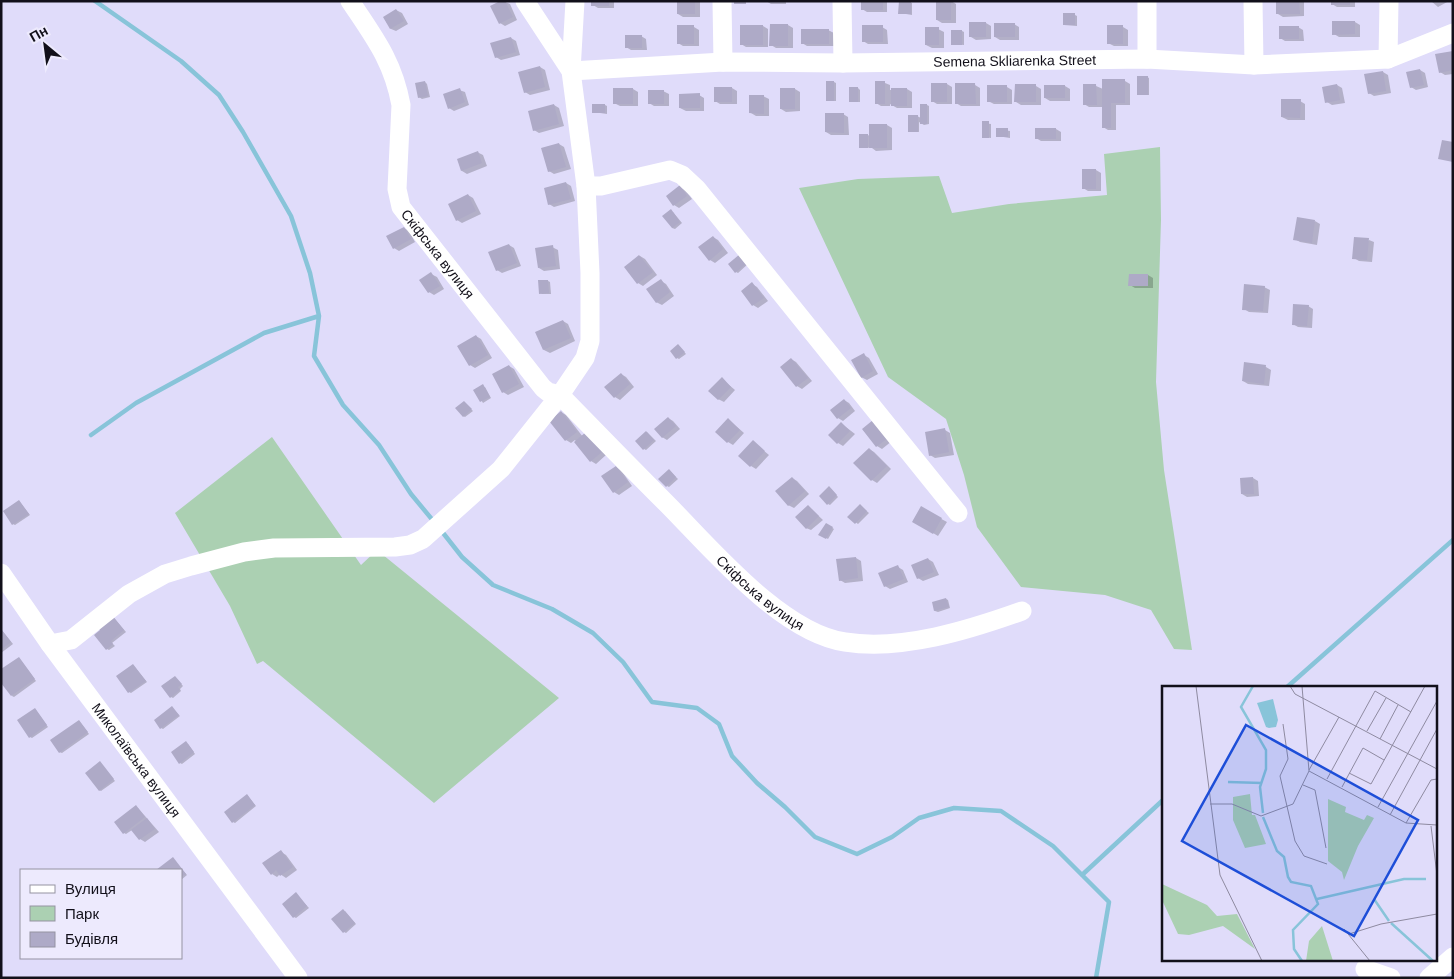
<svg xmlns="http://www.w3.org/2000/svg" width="1454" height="979" viewBox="0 0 1454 979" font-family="Arial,sans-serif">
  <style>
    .green { fill: #abd0b2 }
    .shadow { fill: #0003 }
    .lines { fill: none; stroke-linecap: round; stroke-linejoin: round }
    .stream { stroke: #88c4d9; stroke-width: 4.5 }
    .building { fill: #aeaac7 }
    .minor { stroke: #fff; stroke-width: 19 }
    .labels { text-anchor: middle; stroke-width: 4; stroke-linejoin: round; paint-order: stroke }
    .street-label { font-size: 14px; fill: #12101a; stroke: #edeafd }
    .inset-river { fill: none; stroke: #88c4d9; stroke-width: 2.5 }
    .inset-road { fill: none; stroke: #8e8aa0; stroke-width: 1 }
    .view { fill: #1d4ed8; fill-opacity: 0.15; stroke: #1d4ed8; stroke-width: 2.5 }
    .inset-edge { fill: none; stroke: #12101a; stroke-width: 2.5 }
  </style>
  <rect width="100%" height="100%" fill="#e0dcfa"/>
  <path class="green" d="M1160 147 1161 220 1156 382 1164 470 1192 650 1174 649 1151 610 1105 595 1021 587 977 527 964 475 946 419 888 377 799 188 858 179 939 176 952 213 1009 204 1107 195 1104 154Z
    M272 437 361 565 377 550 559 698 434 803 263 661 257 664 230 606 175 513Z"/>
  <path class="shadow" d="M503 1 510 4 517 20 505 26 500 23Z
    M593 1H614V8H598L593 5Z
    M678 1H700V17H683L678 14Z
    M766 1H786V4H771Z
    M862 1H887V12H867L862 9Z
    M937 1H951L956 4V23H942L937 20Z
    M1277 1H1304V16L1283 17 1278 14Z
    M1332 1H1355V7H1337L1332 4Z
    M1431 1H1449L1438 7Z
    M910 2 912 3V15L900 13Z
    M396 10 402 13 408 24 396 31 391 29 384 18Z
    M1075 15 1077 16V26L1064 25Z
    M1355 22 1360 25V37H1339L1334 34Z
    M986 23 991 26V39L976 40 971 37Z
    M1014 24 1019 27V40H1000L995 37Z
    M788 25 793 28V48H776L771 45Z
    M763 26 768 29V47H746L741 44Z
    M694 27 699 30V46H683L678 43Z
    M882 27 887 30 888 44H868L863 41Z
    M1123 27 1128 30V46H1114L1108 43Z
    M1298 27 1303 30 1304 41H1285L1280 38Z
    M938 29 944 32V48H932L926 45Z
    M828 30 834 33V46H807L802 43Z
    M962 31 964 32V45L952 44Z
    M641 36 646 39 647 50H631L626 47Z
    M511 38 516 41 520 55 501 60 496 57Z
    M1453 52V74L1445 75 1440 72Z
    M540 67 545 70 550 90 530 95 525 92Z
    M1420 70 1425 73 1428 87 1416 90 1411 87Z
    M1383 72 1388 75 1391 93 1374 96 1369 93Z
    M1147 77 1149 78V95H1141L1139 94Z
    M1125 81 1130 84V105H1116V130H1108L1103 127V107H1089L1084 104V86H1096L1103 89Z
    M425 82 427 84 430 97 422 99 419 97Z
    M834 82 836 83V101H829L827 100Z
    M876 83H885L890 85V90L907 89 912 92V108H897L890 104V106H881L876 103Z
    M932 84H947L952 87V104H937L932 101Z
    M956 85H975L980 88V106H961L956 103Z
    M1337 85 1342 88 1345 103 1332 105 1327 102Z
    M1036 86 1041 89V105H1021L1016 102Z
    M1065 86 1070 89V101H1050L1045 98Z
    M1007 87 1012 90V104H994L988 101Z
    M715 88H732L737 91V104H720L715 101Z
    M858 88 860 90V102H852L850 101Z
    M633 89 638 92V106H620L614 103Z
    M795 89 800 92V111L786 112 781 109Z
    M459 90 465 92 469 105 454 111 449 108Z
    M663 91 669 94V106H654L649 103Z
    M699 95 704 98V111H686L680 108Z
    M763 96 769 99V116H756L751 113Z
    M1300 101 1305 104V120H1288L1282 117Z
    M554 105 559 108 564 126 539 133 534 130Z
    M605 105 607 106V114L593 112Z
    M927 105 929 106V124L924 125 919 122V132L910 131 917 116 921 118Z
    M843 114 848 117 849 135H831L826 132Z
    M983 123 991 124V138L983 137Z
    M871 125H887L892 128V150L876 151 872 148 860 147 868 135 871 137Z
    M997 129 1010 131V138L997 136Z
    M1036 129H1056L1061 132V141H1041L1036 138Z
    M559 144 564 147 571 169 554 174 549 171Z
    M477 152 483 155 487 166 467 174 462 171 458 160Z
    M1083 170H1096L1101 173V191H1088L1083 188Z
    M566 183 571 186 575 201 554 207 549 204Z
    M680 187 685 190 692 199 679 208 674 205 667 196Z
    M468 195 473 198 481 214 462 223 457 220Z
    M673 212 682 223 675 229 672 228Z
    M1315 221 1320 224 1317 245 1300 242 1295 239Z
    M404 228 409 231 415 242 399 251 394 248Z
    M713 237 718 240 728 253 715 263 710 260Z
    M1369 240 1374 242 1372 262 1359 261 1354 258Z
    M509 245 514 248 521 266 502 273 497 270Z
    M552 247 558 250 560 269 544 271 539 268Z
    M740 255 748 264 738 273 736 272Z
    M640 256 645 259 657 275 643 286 638 283Z
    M431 274 437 277 444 289 434 295 429 292Z
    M1148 275 1153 278V288H1135L1130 285Z
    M548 281 550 282 551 294H542L540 293Z
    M661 281 666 284 674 296 662 305 656 302Z
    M752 284 757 287 768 301 758 308 753 305 742 291Z
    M1264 287 1270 290 1268 313 1249 312 1244 309Z
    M1308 306 1313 309 1312 328 1298 327 1293 324Z
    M563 321 568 324 575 341 550 353 544 350 537 333Z
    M476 336 481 339 492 358 475 368 470 365Z
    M680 347 686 354 679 359 677 358Z
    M864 355 869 358 878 374 867 380 861 377Z
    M791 359 796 362 812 381 802 389 797 386Z
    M1245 364 1266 367 1271 370 1269 386 1248 384 1243 381Z
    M509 366 514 369 524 387 508 395 503 392Z
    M621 374 626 377 634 387 620 400 615 397Z
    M722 379 735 390 724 402 718 399Z
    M485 387 491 398 483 403 475 390Z
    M844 400 849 403 855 411 843 421 838 418Z
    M466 404 473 411 465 417 463 416Z
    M561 412 566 415 583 437 587 434 606 455 596 464 591 461 575 440 571 443 566 440Z
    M668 418 673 421 680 429 667 440 662 437Z
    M729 420 744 433 733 445 728 442Z
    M842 424 855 434 843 446 838 443Z
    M863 430 892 441 882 449 877 446Z
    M945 430 950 433 954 455 935 458 930 455Z
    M647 432 656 441 646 450 644 449Z
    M753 442 769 455 756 469 751 466Z
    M869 449 874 452 891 469 877 483 872 480 855 463Z
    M616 467 621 470 632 486 619 495 614 492Z
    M671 472 678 479 669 487 667 486Z
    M792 478 797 481 809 494 794 508 788 505Z
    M1253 478 1258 481 1259 496 1247 497 1242 494Z
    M831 489 838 497 830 505 828 504Z
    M19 501 30 515 15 525 13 524Z
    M808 506 823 520 811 530 806 528Z
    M862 507 869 513 858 524 849 517Z
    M921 508 947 522 938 536 913 521Z
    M826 524 834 529 828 539 820 534Z
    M856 558 861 561 863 581 845 583 840 580Z
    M928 559 933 562 939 575 923 581 918 578Z
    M898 567 903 570 908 582 890 589 885 586Z
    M946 599 948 600 950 608 938 612 935 611 933 603Z
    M114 618 126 632 112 643 115 646 109 650 107 649Z
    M1 629 13 644 1 653Z
    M19 658 36 681 14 697 12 696Z
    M133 665 147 682 131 693 129 692Z
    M175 677 183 686 180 689 181 691 173 698 171 697Z
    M172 708 180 716 163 729 161 728Z
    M35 709 48 727 32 738 30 737Z
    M79 721 89 734 62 753 59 752Z
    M188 744 195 754 182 764 180 763Z
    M100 763 115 781 101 791 99 790Z
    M247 795 256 806 235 823 233 822Z
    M138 808 159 832 145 842 140 839 132 830 126 834 124 833 115 822Z
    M281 852 286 855 297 870 286 878 280 874 277 877 272 874Z
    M173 859 187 875 181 880V870H158Z
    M296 894 309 908 296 918 294 917Z
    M345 911 356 924 346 933 344 932Z"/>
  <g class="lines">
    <path class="stream" d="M95 1 181 61 219 95 243 132 291 216 310 273 319 316 314 356 343 405 379 445 411 494 435 523
      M91 435 136 403 264 333 319 316
      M440 529 462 557 493 585 552 609 593 633 623 662 652 702 697 708 719 724 732 756 757 783 785 807 815 837 857 854 892 837 919 818 954 808 1001 811 1053 846 1109 902 1096 978
      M1286 688 1453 540
      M1082 875 1163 800"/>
  </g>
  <path class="building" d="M500 1H505L513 17 499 24 490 6Z
    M591 1H609V6H591Z
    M677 1H695V14H677Z
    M734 1H746V4H734Z
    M861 1H883V10H861Z
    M899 1H911V14H898Z
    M936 1H951V20H936Z
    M1276 1H1299L1300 14H1276Z
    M1331 1H1350V5H1331Z
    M396 9 404 21 390 29 383 17Z
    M1063 13H1075V25H1063Z
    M1332 21H1355V34L1332 35Z
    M969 22H986V37H969Z
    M994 23H1015V37H994Z
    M770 24H788V46H769Z
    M677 25H694V44H677Z
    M740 25H763V45H740Z
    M862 25H883V42H862Z
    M1107 25H1123V44H1107Z
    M1279 26H1299V39H1279Z
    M925 27H939V45H925Z
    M801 29H829V44H801Z
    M951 30H962V45H951Z
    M625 35H642V48H625Z
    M511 37 516 52 495 58 490 43Z
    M1453 51V70L1439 73 1435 54Z
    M540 66 545 87 524 93 518 72Z
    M1420 69 1424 85 1410 88 1406 72Z
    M1383 71 1386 91 1368 94 1364 74Z
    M1137 76H1148V95H1137Z
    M1102 79H1125V103H1111V128H1102Z
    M425 81 428 96 418 98 415 83Z
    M826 81H834V101H826Z
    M875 81H885V104H875Z
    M931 83H947V102H931Z
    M955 83H975L976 104H955Z
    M1015 84H1036V102H1014Z
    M1083 84H1096L1097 105H1083Z
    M1337 84 1340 100 1325 103 1322 87Z
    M987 85H1007V102H987Z
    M1044 85H1065V98H1044Z
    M714 87H732V102H714Z
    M849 87H858V102H849Z
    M460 88 465 102 448 109 443 94Z
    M613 88H633V104H613Z
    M780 88H795V109H780Z
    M891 88H907V106H891Z
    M648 90H664V104H648Z
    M700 93V108H679V94Z
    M749 95H764V114L749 113Z
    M1281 99H1301L1300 118 1281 117Z
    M554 104 559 124 533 131 528 111Z
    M592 104H605V113H592Z
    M920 104H927V124H920Z
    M825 113H844V133L825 132Z
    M908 115H918V132H908Z
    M982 121H989V138H982Z
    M869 124H887V148H869Z
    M996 128H1008V137H996Z
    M1035 128H1056V139H1035Z
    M859 134H868V148H859Z
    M1442 140 1453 142V162L1438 159Z
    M559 143 566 167 548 172 541 148Z
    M478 151 482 163 461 171 457 159Z
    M1082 169H1096V189H1082Z
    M566 182 571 199 548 205 544 188Z
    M680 185 687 196 673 206 666 196Z
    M468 194 476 211 456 221 448 204Z
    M671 209 680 222 672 228 662 216Z
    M1297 217 1315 220 1312 243 1293 240Z
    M404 227 411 239 393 249 386 236Z
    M713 236 723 249 709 261 698 247Z
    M1354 237 1369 238 1367 260 1352 259Z
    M509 244 517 263 496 271 488 252Z
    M553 245 556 266 538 268 535 248Z
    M740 254 747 263 735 273 728 264Z
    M639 255 653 272 637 284 624 267Z
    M431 272 440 286 428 293 419 280Z
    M1129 274H1148V286H1128Z
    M661 279 670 292 656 303 646 289Z
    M538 280H548L549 293 539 294Z
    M752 282 764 298 752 306 741 291Z
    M1244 284 1265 286 1263 311 1242 310Z
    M1293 304 1309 305 1307 326 1292 325Z
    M563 320 571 338 543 350 535 332Z
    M476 335 488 355 469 366 457 346Z
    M678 344 685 352 676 359 670 351Z
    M864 353 873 371 861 378 851 360Z
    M791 358 808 378 796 387 780 367Z
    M1244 362 1266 365 1264 384 1242 381Z
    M509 365 519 384 502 393 492 374Z
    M621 373 630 384 614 398 604 387Z
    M722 377 731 387 718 400 708 391Z
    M483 384 490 397 480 402 473 390Z
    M844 399 851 408 837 419 830 410Z
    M464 401 472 409 463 417 455 408Z
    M561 411 577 432 565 441 549 421Z
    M668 417 676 426 662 438 654 429Z
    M728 418 740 430 727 443 715 432Z
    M873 420 888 438 876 447 862 429Z
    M841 422 850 431 837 444 828 435Z
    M945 428 949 452 929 456 925 432Z
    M646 431 654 440 643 450 635 441Z
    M586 432 602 452 590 462 574 442Z
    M753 440 765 451 750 467 738 456Z
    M869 448 887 466 871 481 853 463Z
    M616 466 628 482 613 493 601 476Z
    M669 469 676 477 666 487 658 479Z
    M792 477 805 491 788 506 775 491Z
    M1253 477 1254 494H1241L1240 478Z
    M829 486 837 495 827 505 819 496Z
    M19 500 29 514 12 525 3 511Z
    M860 504 867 511 855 524 847 517Z
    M808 505 819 516 806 529 795 517Z
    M921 506 942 518 933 534 912 522Z
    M826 523 833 527 826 539 818 535Z
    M856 557 858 578 839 581 836 559Z
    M928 558 934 572 917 579 911 565Z
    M898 565 904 579 884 587 878 573Z
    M946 598 949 607 934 611 932 602Z
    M112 615 124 630 111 641 113 644 106 650 94 635 100 630 97 627Z
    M1 629 11 642 1 650Z
    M19 657 35 679 11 696 1 683V669Z
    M133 664 146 681 128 693 116 676Z
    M175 676 182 684 178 687 180 690 170 698 161 686Z
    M172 706 179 715 160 729 154 720Z
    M35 708 47 725 29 738 17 720Z
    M79 720 88 732 59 753 50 740Z
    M186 741 194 752 179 764 171 752Z
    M100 761 114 779 99 791 85 773Z
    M247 794 255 805 232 823 224 812Z
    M136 805 145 817 123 834 114 822Z
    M147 818 155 829 139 840 131 830Z
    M281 850 293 867 280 876 276 870 271 875 262 863Z
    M173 857 186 874 181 877V870H156Z
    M296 892 307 906 293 918 282 904Z
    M343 909 355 923 343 933 331 919Z"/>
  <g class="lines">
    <g class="minor">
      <path id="s1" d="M350 1C374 37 393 61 401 105L397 189 401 207 543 388 548 392 560 395C597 433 634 471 671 508 714 552 783 633 845 642 902 651 969 630 1022 611"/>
      <path d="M722 1 723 62"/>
      <path d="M842 1 843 63"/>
      <path d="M1253 1 1254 65"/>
      <path d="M1147 59V1"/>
      <path d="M1388 59 1389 1"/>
      <path id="s2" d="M571 71 723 62 843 63 1147 59 1254 65 1388 59 1453 33"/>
      <path d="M571 71 575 1"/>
      <path d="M586 186H601L670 170 682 175 697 189 958 513"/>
      <path id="s3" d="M1 573 50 644 298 978"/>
      <path d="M50 644 71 640 129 594 165 574 191 566 244 552 274 548 395 547 410 545 423 539 501 469 560 395 585 358 590 341V273L586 186 571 71 525 1"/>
      <path d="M1365 969 1391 978"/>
      <path d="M1429 978 1453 957"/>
    </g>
  </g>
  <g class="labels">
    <g class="street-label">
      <text dy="5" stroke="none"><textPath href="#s2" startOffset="444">Semena Skliarenka Street</textPath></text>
      <text dy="5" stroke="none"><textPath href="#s1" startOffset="279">Скіфська вулиця</textPath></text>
      <text dy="5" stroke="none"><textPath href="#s1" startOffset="750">Скіфська вулиця</textPath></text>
      <text dy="5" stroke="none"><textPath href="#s3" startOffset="231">Миколаївська вулиця</textPath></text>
    </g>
  </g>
  <g transform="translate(1162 686)">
    <rect width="275" height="275" fill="#e0dcfa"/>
    <path d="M88 108 90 129H93L104 158 83 162 71 134V111ZM166 113 184 121 183 126 202 134 205 129 212 132 196 160 182 194 180 186 166 175ZM0 198 45 219 55 230 75 228 93 263 61 240 27 249 16 248 0 214ZM160 240 171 275H144L147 255Z" fill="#abd0b2"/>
    <path d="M111 13 116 34 114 41 107 42 104 41 95 17Z" fill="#88c4d9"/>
    <path class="inset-river" d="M91 0 79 21 104 64V83L98 101 101 127M66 96 100 97M101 131 115 165 122 171 126 191 129 196 149 200 156 218 131 244 132 263 140 275M155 213 242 193H264M212 213 227 235M229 237 271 275"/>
    <path class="inset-road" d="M34 0 58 189 100 275M128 0 133 8 275 83M121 38 126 73 118 90 133 155 142 170 165 178M205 45 224 12M218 53 236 19M147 84 177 31M147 85 244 137 275 139M187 87 209 98 263 0M165 93 213 5 249 26M141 99 153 104 164 162M180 101 201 62 222 74M48 118H70L99 130 131 118 147 85 140 0M216 121 275 15M228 129 275 43M244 137 269 94 275 93M269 140 275 189M182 243 208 275M187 248 219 238 275 228"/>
    <path class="view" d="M84 39 256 134 192 250 20 155Z"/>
    <rect width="275" height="275" class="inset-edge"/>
  </g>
  <rect width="1454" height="979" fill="none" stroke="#12101a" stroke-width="5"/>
  <rect x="20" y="869" width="162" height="90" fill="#edeafd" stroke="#9593a2"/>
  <rect x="30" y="885" width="25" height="8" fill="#ffffff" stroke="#9593a2"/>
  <text x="65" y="894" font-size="15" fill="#12101a">Вулиця</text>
  <rect x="30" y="906" width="25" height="15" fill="#abd0b2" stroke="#9593a2"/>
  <text x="65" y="919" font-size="15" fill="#12101a">Парк</text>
  <rect x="30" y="932" width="25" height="15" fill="#aeaac7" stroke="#9593a2"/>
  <text x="65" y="944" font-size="15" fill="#12101a">Будівля</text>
  <g transform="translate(45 45) rotate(331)" stroke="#edeafd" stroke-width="4" paint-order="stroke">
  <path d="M0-4L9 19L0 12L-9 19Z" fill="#12101a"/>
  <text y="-8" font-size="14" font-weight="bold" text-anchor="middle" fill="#12101a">Пн</text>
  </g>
</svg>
